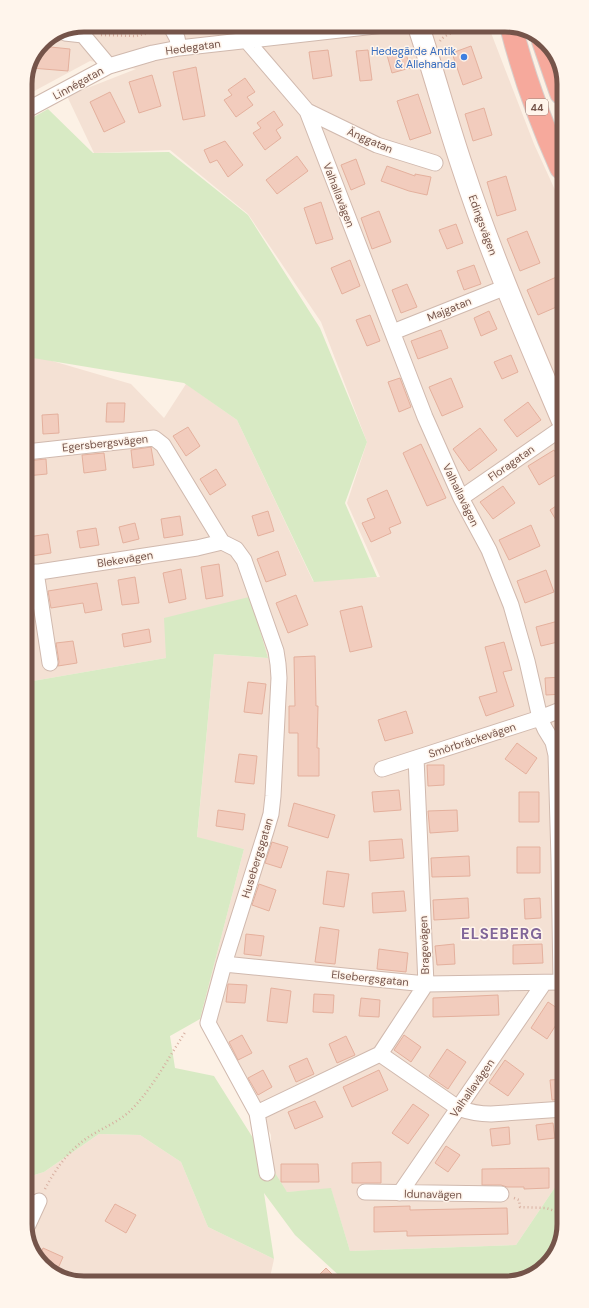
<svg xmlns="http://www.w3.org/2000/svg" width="589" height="1308" viewBox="0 0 589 1308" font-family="'DM Sans',sans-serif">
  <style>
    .residential { fill: #f4e1d4 }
    .green { fill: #d8eac4 }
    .building { fill: #f2ccbd; stroke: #e4b09d }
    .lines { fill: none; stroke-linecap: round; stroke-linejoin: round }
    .street-casing { stroke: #d0b9ae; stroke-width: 17 }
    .secondary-casing { stroke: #d3b8ac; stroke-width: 23 }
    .highway-casing { stroke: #d8cfcc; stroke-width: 24 }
    .path { stroke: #d7afa0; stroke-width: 2.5; stroke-dasharray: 1 3; stroke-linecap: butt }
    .street { stroke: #fff; stroke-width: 15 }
    .secondary { stroke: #fff; stroke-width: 21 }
    .highway { stroke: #f6a99c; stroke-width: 22 }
    .shop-dot { fill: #3f7fe0; stroke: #fff5ec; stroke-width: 1.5 }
    .labels { text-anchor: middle; stroke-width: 3; stroke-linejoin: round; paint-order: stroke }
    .shield { fill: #fff5ec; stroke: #9e847b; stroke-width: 1 }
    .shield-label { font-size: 10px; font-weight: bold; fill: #75544a }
    .street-label { font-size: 11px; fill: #75544a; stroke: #fff5ec }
    .shop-label { font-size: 11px; fill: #366cbe; stroke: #fff5ec; text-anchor: end }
    .district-label { font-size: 15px; font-weight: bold; letter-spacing: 1px; fill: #816699; stroke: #fff5ec }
    .rim { fill: none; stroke: #75544a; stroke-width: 5 }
  </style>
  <rect width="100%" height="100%" fill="#fcf1e5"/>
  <path class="residential" d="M85 25H488L534 144 561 203 564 1174 516 1245 350 1251 331 1189 287 1192 277 1180 271 1162V1135L214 1020 200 1019 244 849 197 838 214 654 268 658 258 623 166 658 27 682 26 327 49 360 131 384 164 418 186 384 237 420 313 581 380 577 347 503 367 442 321 322 248 214 170 150 94 153 67 96 136 69 90 61 25 96V81L43 42Z
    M99 1134 140 1135 181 1162 208 1227 274 1259 269 1282 80 1283 48 1271 28 1243V1177L44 1172Z"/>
  <path class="green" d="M48 109 93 153 169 152 248 215 320 328 367 442 345 503 377 577 314 582 237 420 184 383 33 358 26 348 25 122Z
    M249 597 258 623 268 658 214 654 197 837 244 849 200 1019 170 1036 175 1068 214 1076 287 1192 331 1188 350 1251 516 1245 564 1174V1224L554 1257 524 1280 345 1281 295 1235 264 1193 274 1259 208 1227 181 1162 140 1135 99 1134 44 1172 28 1177 27 682 166 658 164 618Z"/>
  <path class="building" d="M41 46 70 49 68 71 31 68Z
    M471 46 482 78 463 85 452 53Z
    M328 50 332 76 313 79 309 52Z
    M368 50 372 80 360 81 356 51Z
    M405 50 410 68 392 73 387 55Z
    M196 67 205 116 183 120 173 72Z
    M152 75 161 106 139 113 129 82Z
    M245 78 255 92 247 97 253 105 236 117 224 100 232 95 228 90Z
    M110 92 125 122 104 132 90 102Z
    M418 94 431 133 410 140 397 101Z
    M484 108 492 135 473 141 465 114Z
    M274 111 283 125 276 130 281 138 265 150 253 133 261 128 257 123Z
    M225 141 243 165 228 177 217 160 210 163 204 150Z
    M297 156 308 171 277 194 266 180Z
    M356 159 365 184 351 190 341 165Z
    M387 166 415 176V174L431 177 427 195 409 191 381 181Z
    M506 176 516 210 497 216 487 182Z
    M321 202 333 239 316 244 304 208Z
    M379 211 391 242 372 249 361 218Z
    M456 224 463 243 447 249 439 230Z
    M527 231 540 263 520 271 507 239Z
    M350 260 360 286 342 294 331 268Z
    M474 265 481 284 464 290 457 271Z
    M561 275V305L538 315 527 290Z
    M407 284 417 307 401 313 392 290Z
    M489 311 497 329 481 336 474 318Z
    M370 315 380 341 367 346 356 320Z
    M441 330 448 348 418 359 411 341Z
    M511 355 518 372 502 379 494 362Z
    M400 378 411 407 399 412 388 382Z
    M451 378 463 407 442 416 429 387Z
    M528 402 541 420 517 437 504 420Z
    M107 403H125L124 422H106Z
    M58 414 59 433 43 434 42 415Z
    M188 427 200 446 186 456 173 436Z
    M480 428 497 450 469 471 453 449Z
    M421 444 446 498 427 506 403 453Z
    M151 447 154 465 133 468 131 450Z
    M554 450 562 463V471L539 485 528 466Z
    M104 453 106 470 84 473 82 455Z
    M46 459 47 474 26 476V461Z
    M216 469 226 485 210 495 200 479Z
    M503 486 515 503 493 519 480 502Z
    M387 490 401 523 389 528 391 533 371 542 362 523 375 518 367 499Z
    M562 502V530L550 510Z
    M268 511 274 531 258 536 252 516Z
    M180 516 183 535 164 538 161 519Z
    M135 523 139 539 123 543 119 527Z
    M531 525 540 546 509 560 499 540Z
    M96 528 99 545 80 548 77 531Z
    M48 534 51 553 31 556 28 537Z
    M278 551 286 575 266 582 257 559Z
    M219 564 223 596 206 599 201 567Z
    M181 569 186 599 169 603 163 573Z
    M546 570 554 592 525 603 517 581Z
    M135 577 139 603 122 605 118 580Z
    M97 583 102 610 85 613 83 603 51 608 48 591Z
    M296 595 308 625 288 633 276 603Z
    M362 606 372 647 350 652 340 611Z
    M562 620V641L541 646 536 627Z
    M149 629 151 642 124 647 122 634Z
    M73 641 77 663 58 666 59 662 56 643Z
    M504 642 512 670 503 672 514 706 486 716 479 697 497 692 485 647Z
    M315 656 316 706H318L317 748H319V776H298V733H289V706H295L294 657Z
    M562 677 563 694 546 695 545 678Z
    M248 682 266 684 262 714 244 712Z
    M406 711 413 733 385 741 378 720Z
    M517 743 537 758 526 774 505 759Z
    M239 754 257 756 254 784 235 782Z
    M427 765H444V785L428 786Z
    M399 790 401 810 374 812 372 792Z
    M519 792H539V822H519Z
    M294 803 335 815 328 838 288 826Z
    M218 810 245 814 243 830 216 826Z
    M457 810 458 831 430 833 428 811Z
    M402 839 404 858 370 861 369 841Z
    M272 842 288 847 281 868 265 863Z
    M517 847H540V873H517Z
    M469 856 470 876 432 877 431 858Z
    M327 871 349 874 344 907 323 904Z
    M259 884 276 890 269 911 252 905Z
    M404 891 406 911 373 913 372 893Z
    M468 898 469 918 434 920 433 900Z
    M540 898 541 918 525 919 524 899Z
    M320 927 339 930 335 964 315 962Z
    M246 934 264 936 261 956 244 954Z
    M454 944 455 964 437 965 435 946Z
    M542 944 543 963 513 964V945Z
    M379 949 408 953 406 972 377 969Z
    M228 984 247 985 245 1003 226 1002Z
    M271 988 291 991 287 1023 267 1021Z
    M314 994 334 995 333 1013 313 1012Z
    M498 995 499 1015 433 1017V998Z
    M361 998 380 1000 379 1017 359 1016Z
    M548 1002 563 1012V1014L547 1039 531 1028Z
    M242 1035 252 1053 238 1060 229 1042Z
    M404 1035 421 1047 411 1062 394 1050Z
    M346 1036 355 1055 337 1063 329 1044Z
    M447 1049 466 1062 448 1089 429 1076Z
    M307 1058 314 1074 296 1082 289 1066Z
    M505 1060 524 1074 508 1096 489 1083Z
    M263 1070 272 1087 258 1095 248 1078Z
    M379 1070 388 1090 352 1107 343 1087Z
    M564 1079V1099L552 1100 550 1080Z
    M315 1101 323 1117 295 1129 288 1112Z
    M413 1104 429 1115 408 1144 392 1133Z
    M553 1123 555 1138 538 1140 536 1125Z
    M509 1127 510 1144 492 1146 490 1129Z
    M446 1146 460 1155 448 1172 435 1163Z
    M381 1162V1183H352V1163Z
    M281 1164H318L319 1182H281Z
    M549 1168V1188L524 1189V1187H507L501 1185H482V1169Z
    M115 1204 136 1215 126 1233 105 1221Z
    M410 1206V1210L507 1208 508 1234 407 1236V1231L374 1232V1207Z
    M43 1248 63 1257 56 1273 47 1269 39 1258Z
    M326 1268 339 1281H313Z"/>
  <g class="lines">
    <defs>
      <path id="street" d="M170 25 177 38 179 48
        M65 33 83 35 109 66
        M247 41 307 111 425 417 461 498 489 550 511 605 527 661 540 718 545 729 553 742 556 755 559 859 561 982
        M25 111 109 66 153 53 179 48 384 25
        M307 111 377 145 435 163
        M393 332 506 287
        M26 452 154 438 163 445 222 542
        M461 498 562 428
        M222 542 236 549 244 560 276 651 278 664 279 678 273 796 271 814 266 831 224 964 208 1023 257 1113 267 1173
        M36 572 50 663
        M26 574 197 548 222 542
        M382 769 540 718 563 709
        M224 964 426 984 563 982
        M380 1054 458 1108C469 1112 479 1114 491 1114L564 1109
        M257 1113 380 1054 426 984 416 758
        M365 1192 501 1194
        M400 1193 544 983
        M28 1225 39 1201"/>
      <path id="secondary" d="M418 25C434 73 447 122 463 169 491 255 527 337 562 420"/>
      <path id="highway" d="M511 26C523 74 541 123 561 168
        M543 41 561 93"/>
    </defs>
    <use href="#street" class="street-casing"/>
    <use href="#secondary" class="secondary-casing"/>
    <use href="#highway" class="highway-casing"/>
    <path class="path" d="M438 25 439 31
      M101 35 136 36 158 31
      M440 41C448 29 480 27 494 25
      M45 1189C57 1166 72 1146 95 1133 107 1126 119 1121 129 1112 152 1090 168 1058 186 1031
      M514 1198 519 1200 520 1207 546 1208 564 1214"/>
    <use href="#street" class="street"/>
    <use href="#secondary" class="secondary"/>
    <use href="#highway" class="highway"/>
  </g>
  <circle class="shop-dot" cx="464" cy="57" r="4"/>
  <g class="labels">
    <rect class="shield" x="526" y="99" width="22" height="16" rx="3"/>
    <g class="shield-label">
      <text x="537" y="111">44</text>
    </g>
    <g class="street-label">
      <text transform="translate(193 47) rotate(-8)" y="4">Hedegatan</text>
      <text transform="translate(78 83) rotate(-29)" y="4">Linnégatan</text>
      <text transform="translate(370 140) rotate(23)" y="4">Änggatan</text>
      <text transform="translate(339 195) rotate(69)" y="4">Valhallavägen</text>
      <text transform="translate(483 225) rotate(70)" y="4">Edingsvägen</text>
      <text transform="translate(449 309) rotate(-22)" y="4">Majgatan</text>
      <text transform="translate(105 443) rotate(-6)" y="4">Egersbergsvägen</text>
      <text transform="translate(511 463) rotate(-35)" y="4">Floragatan</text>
      <text transform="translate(461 495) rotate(64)" y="4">Valhallavägen</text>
      <text transform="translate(125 559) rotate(-9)" y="4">Blekevägen</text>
      <text transform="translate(472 740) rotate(-18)" y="4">Smörbräckevägen</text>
      <text transform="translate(257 858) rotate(-73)" y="4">Husebergsgatan</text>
      <text transform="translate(424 945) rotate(-92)" y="4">Bragevägen</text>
      <text transform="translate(370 978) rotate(6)" y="4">Elsebergsgatan</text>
      <text transform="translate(472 1088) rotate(-55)" y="4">Valhallavägen</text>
      <text transform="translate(433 1194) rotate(1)" y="4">Idunavägen</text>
    </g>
    <g class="shop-label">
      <text x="456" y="55">Hedegärde Antik<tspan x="456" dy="13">&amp; Allehanda</tspan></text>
    </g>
    <g class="district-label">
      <text x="502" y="939">ELSEBERG</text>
    </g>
  </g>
  <path d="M0 0H589V1308H0ZM84 32H505A52 52 0 0 1 557 84V1224A52 52 0 0 1 505 1276H84A52 52 0 0 1 32 1224V84A52 52 0 0 1 84 32Z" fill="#fff5ec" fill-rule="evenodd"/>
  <path class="rim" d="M84 32H505A52 52 0 0 1 557 84V1224A52 52 0 0 1 505 1276H84A52 52 0 0 1 32 1224V84A52 52 0 0 1 84 32Z"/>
</svg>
